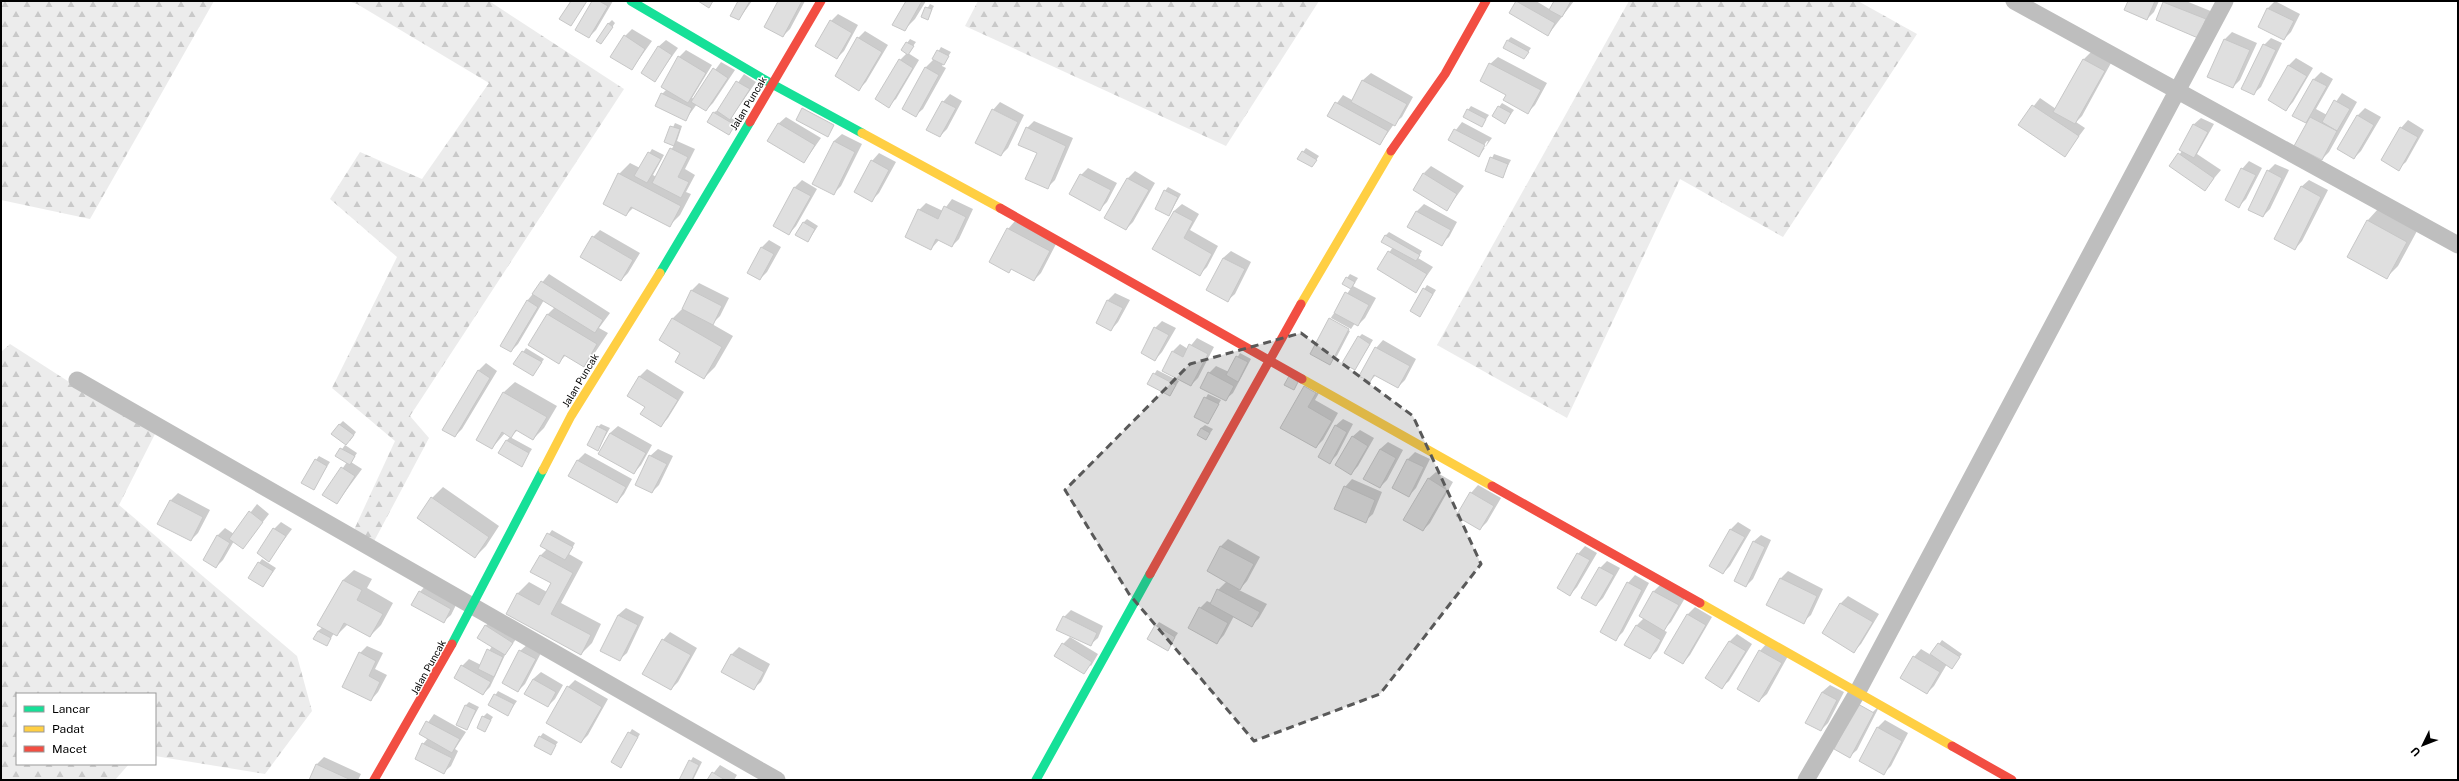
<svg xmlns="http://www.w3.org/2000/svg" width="2459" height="781" font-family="'Public Sans',sans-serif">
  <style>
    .forest { fill: url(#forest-firs) }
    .shadow { fill: #0003; fill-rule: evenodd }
    .building { fill: #dfdfdf; stroke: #c7c7c7 }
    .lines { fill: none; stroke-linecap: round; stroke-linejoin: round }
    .street { stroke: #bebebe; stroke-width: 17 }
    .fast { stroke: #16e098; stroke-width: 9 }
    .slow { stroke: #ffcf43; stroke-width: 9 }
    .jam { stroke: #f24e42; stroke-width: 9 }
    .marked { fill: #595959; fill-opacity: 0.2; stroke: #595959; stroke-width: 3; stroke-dasharray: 8 5; stroke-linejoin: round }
    .labels { text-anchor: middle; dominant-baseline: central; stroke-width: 3; stroke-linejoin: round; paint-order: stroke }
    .street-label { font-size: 10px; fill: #000; stroke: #fff }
  </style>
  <defs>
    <pattern id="forest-firs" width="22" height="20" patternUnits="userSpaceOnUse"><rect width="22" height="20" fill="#ececec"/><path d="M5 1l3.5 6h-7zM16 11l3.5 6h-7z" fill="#c9c9c9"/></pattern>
  </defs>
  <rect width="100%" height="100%" fill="#fff"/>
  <path class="forest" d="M1,1H214L90,219L1,200Z
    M348,1H489L624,89L410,416L429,438L371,547L353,532L395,441L332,388L397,257L330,199L360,152L422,179L489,83L357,4Z
    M978,1H1319L1226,146L965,26Z
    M1629,1H1858L1917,34L1783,237L1680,179L1567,418L1437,345Z
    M10,344L77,387L157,430L119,505L297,656L312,711L265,774L155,756V694H17V764H129L115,780H1V352Z"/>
  <path class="shadow" d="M594,1H613L596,30L589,37Z
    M739,1H752L739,19Z
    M779,1H805L790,29L783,36Z
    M907,1H926L915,19L904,30Z
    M1517,1H1536L1551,10L1555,1H1574L1548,35L1510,13Z
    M2129,1H2159L2154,12L2147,19Z
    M2165,1H2186L2213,12L2198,37L2157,20Z
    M2275,1L2300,14L2291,32L2284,39L2259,26L2268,8Z
    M930,4L934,6L927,19L922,17Z
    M838,14L858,25L844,51L837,58L831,21Z
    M612,20L615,23L601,43L608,24Z
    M632,29L652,41L632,69L625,36Z
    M865,31L888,45L866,82L859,89L858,38Z
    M2232,32L2257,43L2240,80L2233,87L2209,76L2225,39Z
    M1511,37L1531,48L1524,58L1508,40Z
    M2271,38L2282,43L2261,87L2253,94L2264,45Z
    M910,39L916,42L908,53L919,60L896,99L888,106L900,60L907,53L902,50Z
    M666,40L678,48L655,80L658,47Z
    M941,47L951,52L942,66L946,68L923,109L915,116L926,67L934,59Z
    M686,50L712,65L692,98L694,99L721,62L735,70L713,103L706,110L697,104L686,119L662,94L667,89L679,57Z
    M2091,52L2111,63L2082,116L2076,122L2085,128L2065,155L2019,125L2040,98L2056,109L2084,59Z
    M1498,57L1547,83L1535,105L1528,112L1508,94L1490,64Z
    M2296,58L2313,68L2293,102L2286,110L2269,99L2289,65Z
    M2321,72L2333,79L2316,109L2327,115L2342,93L2357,102L2329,152L2322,159L2307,123L2294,115L2314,79Z
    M1371,73L1413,97L1402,117L1394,124L1380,144L1328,115L1343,95L1352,100L1363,80Z
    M744,74L756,82L731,118L737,121L729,133L714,112L719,110Z
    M950,94L962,101L947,129L940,136L943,102Z
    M1000,102L1024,115L1008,148L1001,155L993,110Z
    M1502,103L1514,110L1505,122L1499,107Z
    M1471,106L1489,115L1482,125L1468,110Z
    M2365,108L2381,117L2361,151L2354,158L2338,149L2358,115Z
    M786,117L821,138L804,162L778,124Z
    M2201,118L2214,124L2197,154L2221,170L2205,189L2171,166L2182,151L2193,125Z
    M2408,120L2424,130L2406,162L2398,169L2401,128Z
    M1034,121L1073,138L1055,180L1047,188L1038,153L1027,128Z
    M1462,122L1492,138L1479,156L1449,139ZM1487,141H1488L1485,148H1482Z
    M675,123L682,126L677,141L695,149L685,169L695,175L686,192L691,194L680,215L669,226L634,207L626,215L619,174L630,163L640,168L652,149L664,155L653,175L656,177L674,145L666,142Z
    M842,134L862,144L841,186L834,193V141Z
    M1306,148L1319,156L1312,166L1303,152Z
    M879,153L896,162L879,193L872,200V161Z
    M1494,154L1511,160L1502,177L1486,171Z
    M2249,161L2262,168L2246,199L2239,206L2242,169Z
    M2275,164L2289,170L2270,209L2263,216L2268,171Z
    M1431,166L1464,186L1447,209L1424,173Z
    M1088,168L1117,183L1107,202L1100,209L1081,175Z
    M1135,171L1155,183L1133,222L1126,229L1106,217L1128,178Z
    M802,180L817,189L796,226L789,234L774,225L795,187Z
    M2309,180L2328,190L2302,241L2295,249L2301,187Z
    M1168,187L1181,194L1169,215L1165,191Z
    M952,199L973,209L959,239L952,246L939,240L931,249L919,210L926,203L943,211Z
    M1182,204L1199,214L1190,230L1218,246L1207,267L1200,274L1154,249L1174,211Z
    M1424,204L1457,222L1449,237L1441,244L1409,226L1417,211Z
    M2378,209L2417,231L2398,266L2387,277L2348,256L2368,220Z
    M807,219L818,226L808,241L803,223Z
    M1015,221L1056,244L1041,273L1034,280L1008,229Z
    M600,230L640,253L628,273L621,280L593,237Z
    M1389,232L1422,251L1418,258L1433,267L1416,291L1378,269L1393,247L1385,236Z
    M769,240L781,247L767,272L760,279L748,272L762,247Z
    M1231,251L1251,262L1235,294L1227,301L1223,258Z
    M549,274L610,313L599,328L608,333L594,354L584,365L566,355L558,363L529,345L548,314L555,307L544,300L518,344L511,351L527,301Z
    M1350,274L1358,278L1353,286L1376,298L1365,318L1358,325L1355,323L1351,329L1331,318V320L1350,331L1337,356L1329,363L1330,319L1351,288L1347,278Z
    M699,283L729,298L720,316L712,324L733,336L715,367L704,378L682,352L661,340L673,318L683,308L692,290Z
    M1427,285L1436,290L1420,315L1411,310Z
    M1115,293L1130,300L1118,322L1111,330L1097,322L1108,300Z
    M1162,321L1176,328L1162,352L1155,360V328Z
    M1362,334L1373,340L1355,369L1359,337Z
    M1197,338L1214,347L1198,378L1191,385L1173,351L1180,344L1188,349Z
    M1383,340L1416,359L1405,380L1398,387L1376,375L1370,381L1360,376L1376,348Z
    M526,348L544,359L533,375L515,364Z
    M1240,353L1251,359L1233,393L1225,400L1209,373L1216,366L1229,372Z
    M486,363L497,371L462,429L455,436L478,371Z
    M647,369L684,392L668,418L661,426L646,407L639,377Z
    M1157,370L1179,381L1170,395L1148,384Z
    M515,382L557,406L544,428L533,439L518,430L510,437L532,449L522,465L500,453L507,440L511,436L505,433L492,448L477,440L504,392Z
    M1323,386L1315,400L1338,413L1323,440L1316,447L1282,428Z
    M1208,394L1221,400L1208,423L1195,417Z
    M1343,419L1353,424L1337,455L1330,462L1335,426Z
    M343,421L356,432L350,441L339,425Z
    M601,424L610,428L598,449V427Z
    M1205,425L1213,429L1206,439L1201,428Z
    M618,426L652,445L641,465L634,473L610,433Z
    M1360,430L1374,438L1358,466L1351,474L1352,437Z
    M1388,442L1403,450L1387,480L1380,487V449Z
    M345,445L357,453L351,462L362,469L337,503L324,495L347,462L337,456Z
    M658,449L673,456L659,485L652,492L650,456Z
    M1415,452L1430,459L1416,488L1409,496L1394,488L1408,459Z
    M585,453L632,479L624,494L617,502L570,475L578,460Z
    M319,456L330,462L313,489L316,460Z
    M1436,472L1453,482L1430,523L1423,530L1428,479Z
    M1352,479L1382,492L1373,514L1365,521L1345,487Z
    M1478,485L1501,498L1487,522L1480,529L1458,516L1471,493Z
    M443,487L499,526L486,546L475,557L432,498Z
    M178,493L210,510L198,533L191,540L171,500Z
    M257,504L269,514L243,548L234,541L223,560L216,567L217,536L225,528L234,534Z
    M281,522L292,529L269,560L274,529Z
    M1738,522L1751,530L1730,566L1723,573L1710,565L1731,529Z
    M552,530L575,543L569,554L583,562L561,603L601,624L592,643L581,654L507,614L518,593L529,582L547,592L553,582L532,571L541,555L547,549L541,545Z
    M1761,535L1771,540L1753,579L1746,586L1753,542Z
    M1228,539L1260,557L1247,581L1239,590L1267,604L1259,618L1252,625L1234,616L1224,635L1217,643L1200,608L1207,601L1211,603L1218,590L1227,581L1208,571L1221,546Z
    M1585,546L1597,553L1577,587L1570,595L1578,554Z
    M262,559L276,568L263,586L259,563Z
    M1607,561L1620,568L1603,598L1596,605L1600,568Z
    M354,570L372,579L367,588L393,603L381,625L370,636L348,624L337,635L334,633L327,645L318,631L323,627L343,580Z
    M1788,571L1823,589L1811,615L1803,622L1780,579Z
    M1635,575L1649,583L1623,632L1615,640L1628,583Z
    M427,584L458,601L451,615L443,622L420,592Z
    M1661,584L1685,598L1671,622L1663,630L1667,632L1657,651L1649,658L1636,626L1644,618L1640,616L1654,591Z
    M1848,596L1879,614L1861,644L1854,651L1823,633L1841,603Z
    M1695,607L1712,617L1690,655L1683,663L1665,652L1688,614Z
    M626,608L644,617L627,653L619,660L618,615Z
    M1071,610L1103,626L1098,638L1090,645L1064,617Z
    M493,619L519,635L506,653L490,687L483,694L462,666L469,659L481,665L492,646L485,626Z
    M1159,622L1178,633L1167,649L1156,626Z
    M670,632L697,648L678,682L671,689L663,640Z
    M1737,634L1752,644L1729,681L1721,688L1706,678L1730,641Z
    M1070,637L1098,654L1091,666L1063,644Z
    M1942,640L1962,654L1952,667L1947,664L1934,686L1927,693L1902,677L1914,657L1921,649L1931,655Z
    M1767,643L1788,656L1767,694L1759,701L1760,651Z
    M528,644L542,651L525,684L518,691L520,651Z
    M367,646L383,653L375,669L387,675L378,692L371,700L360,653Z
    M739,647L770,664L761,682L753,689L722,671L732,654Z
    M541,672L563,685L555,699L548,706L533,679Z
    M575,680L608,699L588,735L581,742L568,687Z
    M1830,685L1844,692L1828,723L1821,730L1822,692Z
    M498,691L517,701L508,714L489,705Z
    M469,702L479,707L467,729L466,705Z
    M1880,705L1857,750L1849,757L1835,749Z
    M487,713L493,717L484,731L483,717Z
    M434,714L466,732L455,749L458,751L451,766L443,773L423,744L428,738L420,734Z
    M1885,720L1908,733L1891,766L1884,773L1878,727Z
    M632,729L640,734L621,766L612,762Z
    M543,733L558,742L550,753L540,737Z
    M324,757L361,774L358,780H310L317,764Z
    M693,757L702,762L693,780H680Z
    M720,765L737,775L734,780H708Z"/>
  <path class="building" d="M571,1H587L571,26L559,19Z
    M592,1H599L608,6L589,38L575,30Z
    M698,1H713L709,8Z
    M738,1H750L739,20L730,16Z
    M778,1H802L783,37L764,27Z
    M906,1H922L905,31L892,25Z
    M1516,1L1555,23L1548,36L1509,13Z
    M1554,1H1571L1562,17L1549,10Z
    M2128,1H2155L2147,20L2124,10Z
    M2163,2L2206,19L2198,38L2156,20Z
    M925,7L932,9L928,20L921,17Z
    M2267,8L2294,21L2284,40L2258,27Z
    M830,20L852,33L837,59L815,46Z
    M608,23L613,27L601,44L596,41Z
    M624,35L645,49L632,70L610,57Z
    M857,37L882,52L859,91L835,76Z
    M2224,39L2250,50L2233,88L2207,77Z
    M1507,40L1529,52L1524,59L1503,48Z
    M906,42L914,46L908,55L901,50Z
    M2263,44L2276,50L2254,95L2241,89Z
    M658,46L672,55L655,82L641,73Z
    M937,50L949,56L944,65L932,59Z
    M678,56L706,73L688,103L661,87Z
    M899,59L913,68L889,108L875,99Z
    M2083,59L2105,71L2075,124L2053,112Z
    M1489,63L1541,90L1528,114L1503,100L1506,95L1480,81Z
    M2288,65L2307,76L2286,111L2268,100Z
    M925,67L939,75L916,117L902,109Z
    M713,68L728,78L706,111L691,102Z
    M2313,79L2327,86L2306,123L2292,116Z
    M1362,80L1407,104L1395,126L1351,102Z
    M736,81L750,89L730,120L717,111Z
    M661,93L692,108L686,121L655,106Z
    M2334,100L2350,109L2337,131L2322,122Z
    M942,101L956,108L940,137L926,130Z
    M1335,102L1388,131L1380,145L1327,116Z
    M2032,105L2079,136L2065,157L2018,125Z
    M1498,106L1511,113L1505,124L1492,116Z
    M802,108L834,125L828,137L796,120Z
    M992,109L1018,122L1001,156L975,143Z
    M1467,109L1486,119L1482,127L1463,117Z
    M713,112L735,125L729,135L707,122Z
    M2357,115L2374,125L2354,159L2337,149Z
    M2310,117L2337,131L2322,160L2294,146Z
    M778,123L815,145L804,163L767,141Z
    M2193,124L2208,132L2194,158L2179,150Z
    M670,126L680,129L674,146L664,142Z
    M1026,127L1066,146L1048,189L1025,179L1037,153L1018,145Z
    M2400,127L2418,137L2399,171L2381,160Z
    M1454,129L1485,145L1479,157L1448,140Z
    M834,141L855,152L834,195L812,184Z
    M670,148L688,157L678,177L689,182L681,198L652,183Z
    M1302,151L1317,160L1312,167L1297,159Z
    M648,152L661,159L647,183L634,176Z
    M2178,153L2214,178L2205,191L2169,166Z
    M1490,157L1508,164L1503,178L1485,171Z
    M871,160L889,170L872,202L854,192Z
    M2241,168L2256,175L2239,208L2225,200Z
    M2267,170L2282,178L2263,217L2248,210Z
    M618,173L681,206L670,227L631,207L626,216L603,204Z
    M1423,173L1457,194L1447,211L1413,190Z
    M1080,174L1111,190L1100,211L1069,194Z
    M1127,178L1149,190L1126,230L1104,218Z
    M2301,186L2321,197L2295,250L2274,239Z
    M794,187L811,196L789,235L773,226Z
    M1164,190L1178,197L1169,216L1155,209Z
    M944,206L966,217L952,247L936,239L931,250L905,237L918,209L938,219Z
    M1174,211L1193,221L1184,238L1212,254L1200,276L1152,249Z
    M1416,211L1451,230L1442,246L1407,227Z
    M2367,220L2407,242L2387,279L2347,257Z
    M803,222L815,229L808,242L795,235Z
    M1007,228L1050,251L1034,281L1011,269L1009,273L989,262Z
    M1385,235L1420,255L1416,261L1381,242Z
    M592,236L633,260L621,281L580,257Z
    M761,247L774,254L760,280L747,273Z
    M1388,251L1427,274L1416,293L1377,269Z
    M1223,258L1245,269L1228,302L1206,290Z
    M1346,277L1355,282L1351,289L1342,284Z
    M541,281L603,320L595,333L532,294Z
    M1423,288L1433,294L1420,317L1410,311Z
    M691,290L722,306L713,325L682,309Z
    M1345,292L1369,305L1358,326L1334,313Z
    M527,300L538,307L511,352L500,346Z
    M1107,300L1123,308L1111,331L1096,323Z
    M547,314L597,344L584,367L564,355L559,364L528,345Z
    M672,318L722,347L704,379L675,362L680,353L659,340Z
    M1329,318L1349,329L1330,365L1310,354Z
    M1154,327L1169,335L1155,361L1141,353Z
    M1358,336L1370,344L1355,370L1342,363Z
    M1189,344L1208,354L1191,386L1162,371L1172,351L1183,357Z
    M1375,347L1410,366L1398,388L1374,375L1370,382L1359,376Z
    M522,351L542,362L533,376L513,364Z
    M1236,356L1248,362L1238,382L1226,375Z
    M478,370L490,378L455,437L442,430Z
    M1208,372L1234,386L1226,401L1200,388Z
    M1153,373L1176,385L1170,396L1147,384Z
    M639,376L678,400L661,427L640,414L645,407L627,396Z
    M1289,376L1298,382L1294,390L1284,385Z
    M1304,386L1316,393L1308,407L1332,421L1316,448L1280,428Z
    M503,392L547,417L533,440L516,430L511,438L502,432L492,449L476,440Z
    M1204,397L1219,404L1208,424L1194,417Z
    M339,424L354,435L346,445L331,434Z
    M1335,425L1347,432L1330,464L1318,457Z
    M597,426L607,431L598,451L587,445Z
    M1201,428L1210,433L1206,440L1197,435Z
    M610,433L646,453L634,474L598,454Z
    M1352,436L1368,446L1351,475L1335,465Z
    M506,440L529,453L522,467L498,453Z
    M340,448L355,456L350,465L335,456Z
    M1380,449L1396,458L1380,488L1363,479Z
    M649,455L667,464L652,493L635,485Z
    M315,459L327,466L314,490L301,483Z
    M1407,459L1424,467L1409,497L1392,488Z
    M577,460L626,487L617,503L568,476Z
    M341,467L355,476L337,504L322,495Z
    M1428,478L1447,490L1423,531L1403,520Z
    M1344,486L1375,500L1366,523L1334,509Z
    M1470,492L1494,506L1480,530L1456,516Z
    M431,497L489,537L475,558L417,518Z
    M170,500L203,517L191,541L157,524Z
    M249,511L263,522L243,549L229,539Z
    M273,528L286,536L269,562L257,553Z
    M1730,529L1745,537L1723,574L1709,566Z
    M547,533L573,547L565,560L540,546Z
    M217,535L230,543L216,568L203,560Z
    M1753,541L1765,547L1746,587L1734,581Z
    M1220,546L1254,564L1240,590L1207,571Z
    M1577,553L1590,560L1570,596L1557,588Z
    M540,555L573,573L551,614L591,635L581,655L506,614L517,593L539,605L551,583L530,572Z
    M258,562L273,571L263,587L248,578Z
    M1599,567L1614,575L1596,606L1581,598Z
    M1780,578L1817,596L1804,624L1766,605Z
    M343,580L362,590L357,600L383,614L370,637L344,623L337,636L317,625Z
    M1627,582L1642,590L1616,641L1600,632Z
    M1217,589L1260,612L1252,627L1210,604Z
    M419,591L451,609L444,623L411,605Z
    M1653,591L1679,605L1664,631L1639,616Z
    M1840,603L1873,622L1854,653L1822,633Z
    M1199,607L1228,623L1217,644L1188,628Z
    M1687,614L1706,625L1683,664L1664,653Z
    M618,615L638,625L620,661L600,651Z
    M1063,616L1097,633L1091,646L1056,630Z
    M485,625L513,643L505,655L477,638Z
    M1155,625L1175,637L1168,651L1147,639Z
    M1636,625L1661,640L1650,659L1624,645Z
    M318,631L331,638L327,646L313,639Z
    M662,639L691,655L671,690L642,674Z
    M1729,641L1746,651L1722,689L1705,678Z
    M1062,643L1092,662L1084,674L1054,656Z
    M1938,643L1960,657L1952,669L1930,654Z
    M487,649L503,657L494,677L478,669Z
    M519,650L536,659L518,692L502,683Z
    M1759,650L1782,663L1759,702L1737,689Z
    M359,652L376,661L369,676L380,682L371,701L342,687Z
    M731,654L764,672L754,690L721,672Z
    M1913,656L1940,672L1927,694L1900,678Z
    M461,665L491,682L483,695L454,678Z
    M533,679L556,692L548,707L524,694Z
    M567,686L602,707L581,743L546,723Z
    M1822,692L1837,700L1821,731L1805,723Z
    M494,694L514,704L508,716L488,705Z
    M1858,704L1874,713L1850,758L1834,749Z
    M465,705L476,710L467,730L456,725Z
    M482,716L491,720L485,732L477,728Z
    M426,721L460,739L452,753L419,734Z
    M1877,727L1902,741L1884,775L1859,761Z
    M628,732L638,737L621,768L611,762Z
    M539,736L556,745L551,755L534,746Z
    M422,743L452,758L444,774L415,759Z
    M689,760L699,765L692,780H679Z
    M316,764L351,780H309Z
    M712,772L725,780H707Z"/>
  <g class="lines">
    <path class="street" d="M2014,1L2458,245
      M77,380L777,780
      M1806,780L1857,693L2225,1"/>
    <path class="fast" d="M631,1L772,84L862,133
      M660,273L750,122
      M452,644L543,470
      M1036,780L1150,574"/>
    <path class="slow" d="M862,133L1000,208
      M1301,304L1391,151
      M1302,379L1492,486
      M543,470L571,416L660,273
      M1700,603L1952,746"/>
    <path class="jam" d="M750,122L821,1
      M1391,151L1445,74L1486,1
      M1000,208L1302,379
      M1492,486L1700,603
      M1150,574L1301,304
      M1952,746L2012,780
      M374,780L452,644"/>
  </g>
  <path class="marked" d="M1301,333L1413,416L1481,564L1380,694L1254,741L1129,594L1065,490L1190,364Z"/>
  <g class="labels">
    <g class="street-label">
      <text transform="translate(748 103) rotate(-59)">Jalan Puncak</text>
      <text transform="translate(580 380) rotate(-59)">Jalan Puncak</text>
      <text transform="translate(428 667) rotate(-61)">Jalan Puncak</text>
    </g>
  </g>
  <rect width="2459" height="781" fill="none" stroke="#000000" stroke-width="4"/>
  <rect x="16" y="693" width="140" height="72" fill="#ffffff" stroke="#999999"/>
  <rect x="24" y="706" width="20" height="6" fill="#16e098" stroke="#999999"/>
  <text x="52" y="713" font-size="12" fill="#000000">Lancar</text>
  <rect x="24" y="726" width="20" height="6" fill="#ffcf43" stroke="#999999"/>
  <text x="52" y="733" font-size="12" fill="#000000">Padat</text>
  <rect x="24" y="746" width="20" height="6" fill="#f24e42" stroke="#999999"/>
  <text x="52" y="753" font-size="12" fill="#000000">Macet</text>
  <g transform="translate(2423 745) rotate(227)" stroke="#ffffff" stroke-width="3" paint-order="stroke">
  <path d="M0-3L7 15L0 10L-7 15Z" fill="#000000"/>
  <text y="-6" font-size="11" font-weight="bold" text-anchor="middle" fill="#000000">U</text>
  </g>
</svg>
